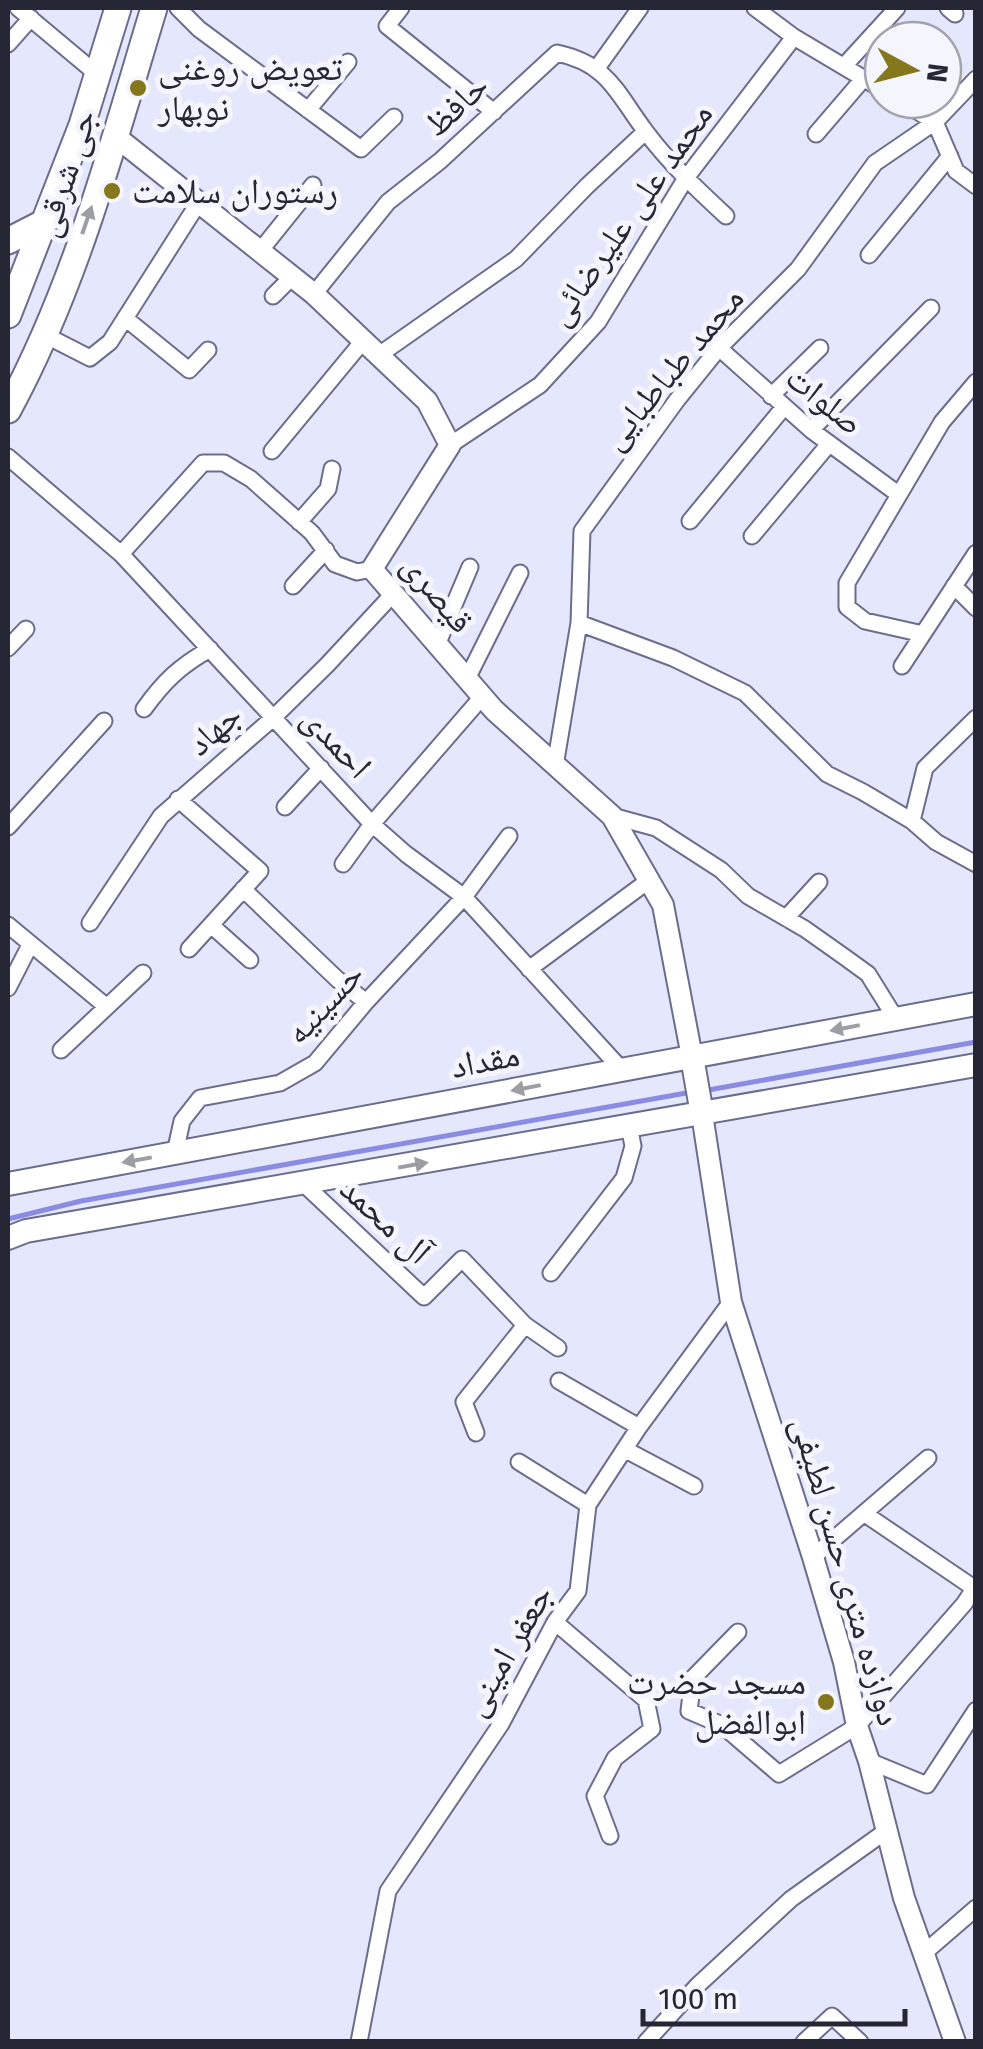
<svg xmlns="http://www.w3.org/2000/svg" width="983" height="2049" font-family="'Fira Sans','Noto Naskh Arabic',sans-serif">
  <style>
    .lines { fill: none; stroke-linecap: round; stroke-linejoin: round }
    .stream { stroke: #8a8ce4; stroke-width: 5 }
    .minor-casing { stroke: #6b6d8d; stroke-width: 19 }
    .tertiary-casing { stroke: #6b6d8d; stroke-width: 24 }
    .secondary-casing { stroke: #6b6d8d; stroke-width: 26 }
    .primary-casing { stroke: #6b6d8d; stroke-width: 29 }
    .minor { stroke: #fff; stroke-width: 15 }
    .tertiary { stroke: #fff; stroke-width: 20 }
    .secondary { stroke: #fff; stroke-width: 22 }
    .primary { stroke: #fff; stroke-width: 25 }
    .oneway { fill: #9d9ea4 }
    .poi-dot { fill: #84771c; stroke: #f4f5fd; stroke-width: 4 }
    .labels { text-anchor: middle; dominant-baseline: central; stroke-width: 10; stroke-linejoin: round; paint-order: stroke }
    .poi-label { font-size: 35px; fill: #262734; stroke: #f4f5fd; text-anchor: start }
    .street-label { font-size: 35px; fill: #262734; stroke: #f4f5fd }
  </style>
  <rect width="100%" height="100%" fill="#e5e7fd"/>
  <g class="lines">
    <path class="stream" d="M703,1091L976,1042
      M8,1219L81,1201L692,1092"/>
    <g class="minor-casing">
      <path id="minor" d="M18,8L98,75
        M178,8L199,29L361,149L394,117
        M401,8L387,26L494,112
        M755,8L794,37L883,90
        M948,8L955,14
        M8,44L31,18
        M844,66L897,8
        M597,68L640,8
        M899,100L935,122L956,171L976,186
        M308,110L348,62
        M816,134L864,78
        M260,251L313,185
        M869,255L950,156
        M314,294L388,202L440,161L557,53C609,64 617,94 646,132C669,163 698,190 726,216
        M273,296L292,277
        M125,318L189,370L208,350
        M43,334L90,358L110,342L199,202
        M719,348L811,430L898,494
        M379,355L516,259L587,186L645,132
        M771,396L820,348
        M811,430L931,308
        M450,445L540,385L598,322L686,178L794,37
        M272,451L363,341
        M8,457L121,554L372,824L406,854L464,897L622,1070
        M690,521L784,407
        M299,522L328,489L332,469
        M752,536L829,444
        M121,554L203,463H224L251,479L312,533L335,564L357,572L372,569
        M293,586L326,550
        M954,586L976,608
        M579,623L673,658L745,693L827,774L863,792L912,821L936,842L976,864
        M923,634L865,621L847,607V583L942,422L976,382
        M437,645L470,567
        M8,648L26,629
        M902,666L976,553
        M467,679L520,573
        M144,709C164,681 180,666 210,649
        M555,766L579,623L582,531L677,400L719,348L798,269L875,163L935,122L976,79
        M178,799L260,871L189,949
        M285,807L321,768
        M612,816L656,828L721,870L748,896L805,929L846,958L868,974L896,1019
        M912,821L925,768L976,718
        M8,827L104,721
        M343,864L372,824L482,697
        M243,889L337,979L366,1002
        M786,918L819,882
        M90,923L161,816L273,718L327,665L393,594
        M8,925L107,1007
        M211,925L250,960
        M529,969L648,881
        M8,988L30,945
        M61,1050L143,973
        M175,1153L182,1121L200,1098L280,1083L315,1063L366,1002L464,897L509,836
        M304,1184L424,1297L462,1259L525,1325L464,1402L476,1433
        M551,1273L624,1178L633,1146L629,1126
        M525,1325L558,1348
        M559,1381L639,1427
        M626,1450L694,1486
        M519,1462L588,1505
        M865,1514L974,1588
        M813,1557L928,1458
        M555,1622L646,1700L652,1729L615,1758L595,1796L610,1836
        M738,1632L693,1678L689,1711L722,1725L779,1774L857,1726L964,1604L976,1586
        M869,1761L927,1785L976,1710
        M924,1953L976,1908
        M359,2042L388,1891L501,1724L555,1622L578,1591L588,1505L639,1427L731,1302
        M646,2042L698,1985L791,1899L886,1831
        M804,2042L832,2016L860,2042"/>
    </g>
    <g class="tertiary-casing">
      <path id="tertiary" d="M115,136L314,294L427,401L450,445L372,569L494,710L612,816L663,905L692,1057
        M702,1114L731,1302L813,1557L844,1662L857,1726L869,1761L904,1898L955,2042"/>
    </g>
    <g class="secondary-casing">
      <path id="secondary" d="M692,1057L702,1114
        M8,1184L976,1004
        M8,1238L26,1231L976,1065"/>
    </g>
    <g class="primary-casing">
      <path id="primary" d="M8,241L45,222
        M8,315L82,125L118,8
        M8,410C76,285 113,143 154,8"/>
    </g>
    <use href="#minor" class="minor"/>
    <use href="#tertiary" class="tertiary"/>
    <use href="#secondary" class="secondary"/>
    <use href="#primary" class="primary"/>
  </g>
  <defs><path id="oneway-solid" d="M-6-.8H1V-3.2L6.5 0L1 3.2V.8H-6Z" transform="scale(2.5)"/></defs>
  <g class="oneway">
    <use href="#oneway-solid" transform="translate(87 220) rotate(-71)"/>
    <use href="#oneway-solid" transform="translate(845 1028) rotate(169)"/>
    <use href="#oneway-solid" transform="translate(526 1088) rotate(169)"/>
    <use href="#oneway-solid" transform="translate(137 1160) rotate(170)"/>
    <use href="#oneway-solid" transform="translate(413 1165) rotate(-10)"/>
  </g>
  <g class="poi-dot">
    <circle cx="138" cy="88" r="10"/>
    <circle cx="112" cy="191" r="10"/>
    <circle cx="826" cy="1702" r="10"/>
  </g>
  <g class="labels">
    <g class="poi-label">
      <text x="158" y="68">تعویض روغنی<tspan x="158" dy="40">نوبهار</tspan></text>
      <text x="132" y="191">رستوران سلامت</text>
      <text x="806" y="1682" text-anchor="end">مسجد حضرت<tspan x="806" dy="40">ابوالفضل</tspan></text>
    </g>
    <g class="street-label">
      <text transform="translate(456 105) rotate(-43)">حافظ</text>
      <text transform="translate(65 173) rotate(-72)">جی شرقی</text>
      <text transform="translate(629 214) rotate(-55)">محمد علی علیرضائی</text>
      <text transform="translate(672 368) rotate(-50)">محمد طباطبایی</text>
      <text transform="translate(825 400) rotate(39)">صلوات</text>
      <text transform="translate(438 593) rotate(51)">قیصری</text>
      <text transform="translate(214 729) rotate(-41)">جهاد</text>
      <text transform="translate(337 742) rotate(47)">احمدی</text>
      <text transform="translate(324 1003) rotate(-47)">حسینیه</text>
      <text transform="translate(485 1060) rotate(-11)">مقداد</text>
      <text transform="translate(386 1220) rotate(43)">آل محمد</text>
      <text transform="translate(847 1571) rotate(74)">دوازده متری حسن لطیفی</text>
      <text transform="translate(507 1650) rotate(-60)">جعفر امینی</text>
    </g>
  </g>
  <rect width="983" height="2049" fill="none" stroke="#262734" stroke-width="20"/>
  <g transform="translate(913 70) rotate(97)"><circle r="48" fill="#f4f5fd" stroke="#a2a3ad" stroke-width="2.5"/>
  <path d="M0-8L18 38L0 25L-18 38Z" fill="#84771c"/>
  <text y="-15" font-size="28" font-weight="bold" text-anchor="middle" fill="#262734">N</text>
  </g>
  <path d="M643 2009v15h262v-15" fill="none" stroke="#262734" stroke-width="5"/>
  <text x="658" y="2009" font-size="30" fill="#262734" stroke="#f4f5fd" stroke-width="8" paint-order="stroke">100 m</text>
</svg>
